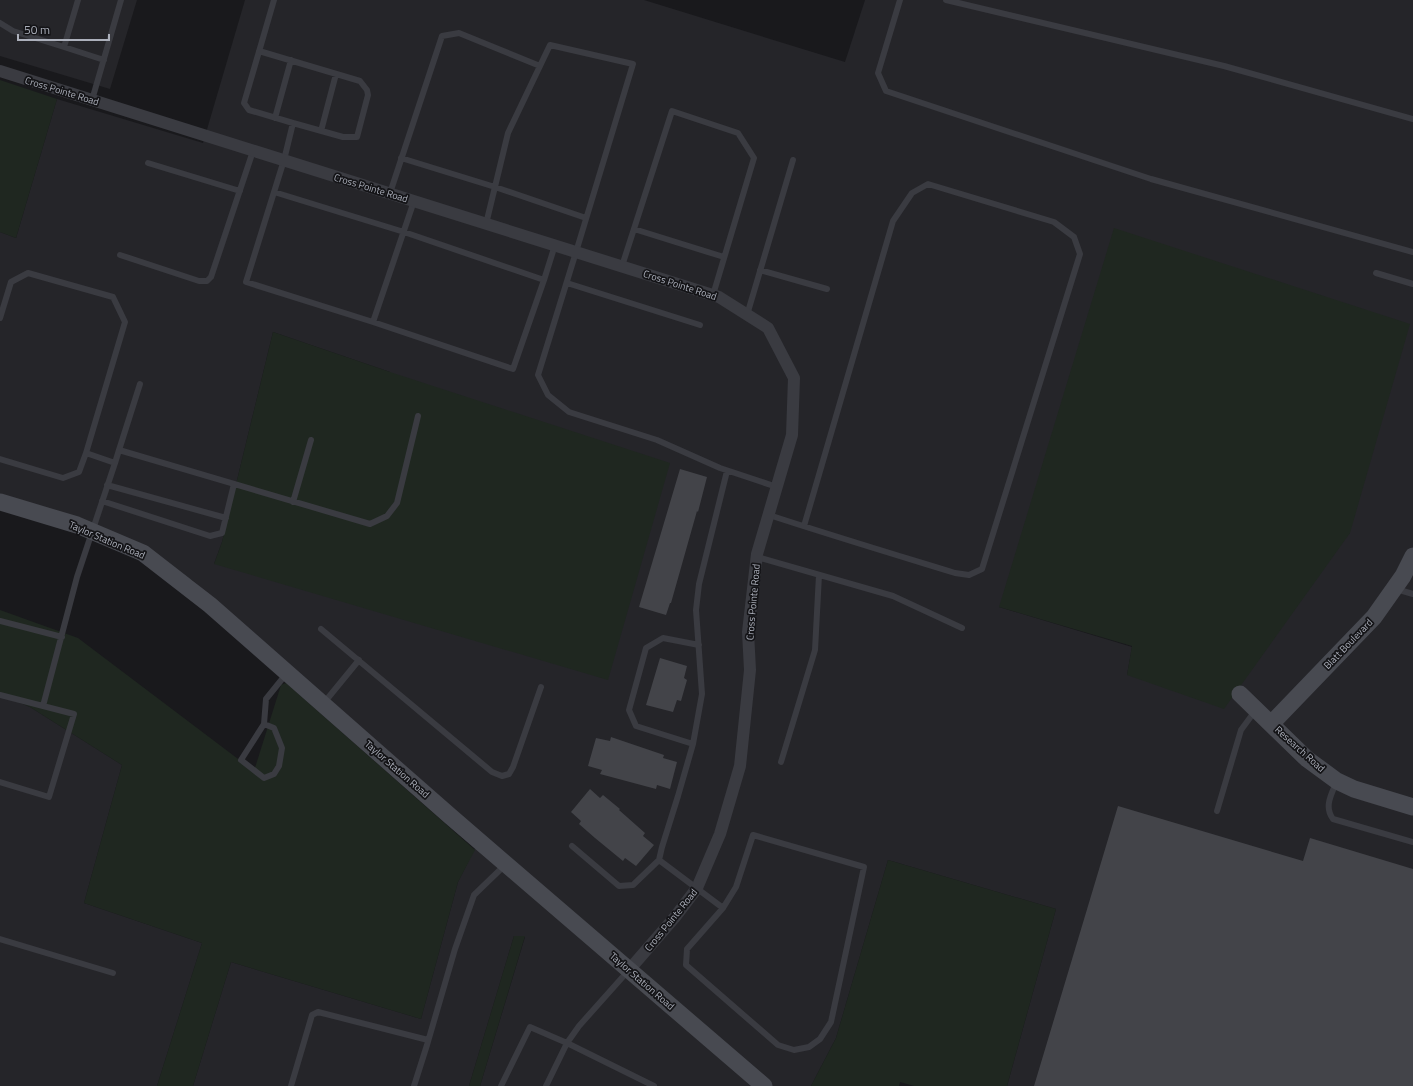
<svg xmlns="http://www.w3.org/2000/svg" width="1413" height="1086" font-family="'Titillium Web',sans-serif">
  <style>
    .built { fill: #252529; fill-rule: evenodd }
    .green { fill: #1f2720 }
    .building { fill: #434449 }
    .lines { fill: none; stroke-linecap: round; stroke-linejoin: round }
    .lane { stroke: #3a3b41; stroke-width: 6 }
    .street { stroke: #3a3b41; stroke-width: 12 }
    .secondary { stroke: #484a51; stroke-width: 17 }
    .labels { text-anchor: middle; dominant-baseline: central; stroke-width: 3.5; stroke-linejoin: round; paint-order: stroke }
    .street-label { font-size: 10px; fill: #acb0bb; stroke: #141417 }
  </style>
  <rect width="100%" height="100%" fill="#19191c"/>
  <path class="built" d="M0,0H137L110,89L0,56Z
    M245,0H644L845,62L865,0H1413V1086H1007L1056,909L888,860L836,1038L811,1086H480L525,937L514,936L469,1086H193L231,962L421,1019L458,882L482,834L192,580L0,497V232L16,238L57,99L203,143ZM273,332L390,372L214,564L222,542ZM1350,533L1127,675L1132,647L999,607Z
    M0,694L30,707L122,765L84,903L202,943L157,1086H0Z"/>
  <path class="green" d="M0,80L57,99L16,238L0,232Z
    M1114,228L1410,324L1350,533L1224,709L1127,675L1132,646L999,607Z
    M273,332L390,372L670,463L608,680L214,564L222,542Z
    M0,610L78,638L254,771L281,685L286,683L475,850L458,882L421,1019L231,962L193,1086H157L202,943L84,903L122,765L30,707L0,694Z
    M888,860L1056,909L1007,1086H914L900,1082L899,1086H811L836,1038Z
    M514,936H525L480,1086H469Z"/>
  <path class="building" d="M680,469L707,477L698,512L697,511L671,603H670L666,615L639,607Z
    M660,658L687,666L684,678L687,680L681,701L677,700L673,712L646,705Z
    M611,737L664,755L663,758L677,762L670,789L657,785L656,789L600,774L602,770L588,766L596,738L610,741Z
    M590,789L600,798L603,795L620,809L619,810L645,833L643,836L654,845L636,866L625,858L623,861L595,838L579,824L581,821L571,812Z
    M1118,806L1303,861L1310,838L1413,869V1086H1034Z"/>
  <g class="lines">
    <path class="lane" d="M274,0L244,103L249,110L293,123L284,160L246,282L373,322L414,201
      M900,0L878,73L886,91L1151,179L1413,252
      M946,0L1224,66L1413,119
      M0,23L13,31L64,47L78,0
      M64,47L104,60
      M259,51L360,81L367,90L368,95L357,137H343L293,123
      M92,100L121,0
      M275,118L291,60
      M321,131L336,74
      M401,158L495,187L586,218
      M148,163L240,191
      M274,192L404,232L544,280L555,245
      M390,193L442,36L459,33L540,66
      M486,224L508,133L550,45L633,64L576,252L538,375L548,395L569,412L657,440L720,468L777,487
      M634,229L724,257
      M120,255L199,281H207L211,277L253,151
      M622,266L672,111L738,133L754,158L713,295
      M760,270L827,289
      M1376,273L1413,284
      M567,283L700,325
      M747,315L793,160
      M0,318L11,282L28,273L113,297L125,322L86,453L79,472L63,478L0,459
      M373,322L513,369L544,280
      M119,450L140,384
      M115,463L119,450L370,524L387,516L397,503L418,416
      M107,485L226,518
      M102,501L210,536L222,533L234,484
      M293,502L311,440
      M769,515C830,535 893,554 955,573L969,575L982,569L1080,254L1074,237L1054,222L928,184L912,193L893,221L804,526
      M757,557L893,596L962,628
      M1396,589L1413,594
      M0,621L62,637
      M321,629L492,772L502,776L509,774L513,767L541,687
      M0,695L74,714L49,797L0,782
      M323,704L359,660
      M43,706L77,577L115,463L86,453
      M264,724L274,728L282,748L279,766L274,774L264,778L241,760L264,724L266,699L287,673
      M693,744L636,726L629,710L646,648L663,638L699,645
      M781,762L815,650L819,575
      M1336,783C1331,795 1324,807 1333,819L1413,842
      M1217,811L1241,730L1255,711
      M572,846L619,886L633,885L659,860
      M723,908L736,887L753,835L864,867L831,1022L820,1039L809,1047L794,1050L778,1045L686,965L687,949L723,908L659,860L662,847L678,796L693,744L702,694L696,610L699,584L727,471
      M0,939L113,973
      M291,1086L312,1015L318,1012L428,1040
      M414,1086L427,1045L455,949L474,895L505,865
      M501,1086L530,1027L567,1043L654,1086
      M546,1086L567,1043L579,1026L628,971"/>
    <path class="street" d="M0,71L719,297L768,328L794,378L792,435L757,554L748,632L750,670L740,766L720,834L697,888L675,917L629,970"/>
    <path class="secondary" d="M0,502L77,525L143,553L210,605L450,816L764,1086
      M1240,694L1307,759L1337,781L1354,789L1413,807
      M1271,724L1374,617L1403,576L1413,556"/>
  </g>
  <g class="labels">
    <g class="street-label">
      <text transform="translate(62 91) rotate(17)">Cross Pointe Road</text>
      <text transform="translate(371 188) rotate(17)">Cross Pointe Road</text>
      <text transform="translate(680 285) rotate(18)">Cross Pointe Road</text>
      <text transform="translate(107 540) rotate(23)">Taylor Station Road</text>
      <text transform="translate(753 602) rotate(-85)">Cross Pointe Road</text>
      <text transform="translate(1348 644) rotate(-46)">Blatt Boulevard</text>
      <text transform="translate(1300 749) rotate(42)">Research Road</text>
      <text transform="translate(397 769) rotate(41)">Taylor Station Road</text>
      <text transform="translate(671 920) rotate(-51)">Cross Pointe Road</text>
      <text transform="translate(642 981) rotate(41)">Taylor Station Road</text>
    </g>
  </g>
  <path d="M18 34v6h91v-6" fill="none" stroke="#acb0bb" stroke-width="2"/>
  <text x="24" y="34" font-size="12" fill="#acb0bb" stroke="#141417" stroke-width="3" paint-order="stroke">50 m</text>
</svg>
